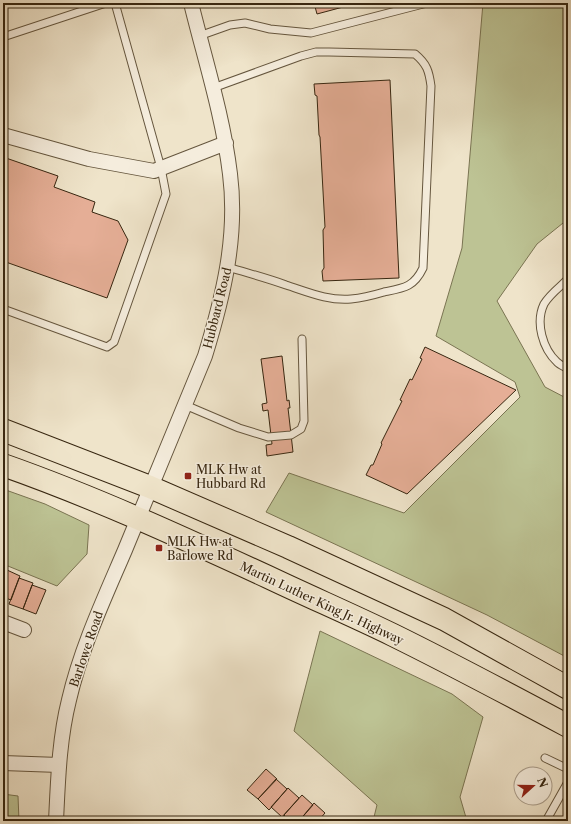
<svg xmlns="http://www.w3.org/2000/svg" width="571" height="824" font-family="'Libre Caslon Text',serif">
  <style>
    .green { fill: #bdc394; stroke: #7a7452 }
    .building { fill: #e5ae96; stroke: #372610 }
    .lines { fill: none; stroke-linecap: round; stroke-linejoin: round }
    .lane-casing { stroke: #65563e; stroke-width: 9 }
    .street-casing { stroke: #65563e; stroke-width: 16 }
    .primary-casing { stroke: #372610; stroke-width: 24 }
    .lane { stroke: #f5eddd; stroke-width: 7 }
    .street { stroke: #f5eddd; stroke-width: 14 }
    .primary { stroke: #efe4ca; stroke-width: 22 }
    .poi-dot { fill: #8f2418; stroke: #f5eddd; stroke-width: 1.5 }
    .labels { text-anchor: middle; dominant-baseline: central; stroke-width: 3; stroke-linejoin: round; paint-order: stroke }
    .street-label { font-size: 12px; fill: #372610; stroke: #f5eddd }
    .poi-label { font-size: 12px; fill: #372610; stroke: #f5eddd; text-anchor: start }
  </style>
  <rect width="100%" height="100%" fill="#efe4ca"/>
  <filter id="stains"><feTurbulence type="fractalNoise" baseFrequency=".005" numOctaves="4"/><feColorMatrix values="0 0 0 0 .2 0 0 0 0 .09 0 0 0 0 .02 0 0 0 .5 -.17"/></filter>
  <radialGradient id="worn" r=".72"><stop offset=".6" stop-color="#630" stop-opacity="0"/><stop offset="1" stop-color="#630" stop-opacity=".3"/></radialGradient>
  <path class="green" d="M483,3H567L568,6V219L537,244L497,301L545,387L568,399V658L487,615L266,512L289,473L404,513L520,397L515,382L436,336L462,248Z
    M3,489L45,504L89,525L87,554L57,586L3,564Z
    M320,631L452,694L483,717L460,797L467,821H373L377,805L294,731Z
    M3,794L18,796L19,821H3Z"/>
  <path class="building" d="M314,3H358L317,14Z
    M390,80L399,278L323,281L322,271L324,268L323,230L325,227L320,137L319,135L317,96L315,95L314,84Z
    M3,157L58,176L54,187L95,202L92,212L118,221L128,240L107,298L3,261Z
    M425,347L516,390L407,494L366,475L371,465H373L382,444L381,443L402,401L400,400L410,379L412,380L422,359L420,358Z
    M282,356L287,401L289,400L290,408H288L293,452L267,456L266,445L272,444L268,410L263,411L262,404L267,403L261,359Z
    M7,570L20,576L11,600L3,597V582Z
    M19,578L33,583L23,609L9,604Z
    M32,585L46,590L36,614L23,609Z
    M266,769L277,779L258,799L247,790Z
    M276,779L287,789L269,810L258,799Z
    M288,788L299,798L282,817L271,807Z
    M302,795L313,805L299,821H290L284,815Z
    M314,803L325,813L318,821H299Z"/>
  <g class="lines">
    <g class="lane-casing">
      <path id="lane" d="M199,36L230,25L245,23L270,29L311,33L427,3
        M3,37L106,3
        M213,88L301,56L316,52H329L415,54C427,64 429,71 431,86L423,268C414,287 404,288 384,292C374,295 362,298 351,299C328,301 308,292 286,285C267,278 247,273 228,267
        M568,279C560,287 550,294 544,304C535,323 543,349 557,362C560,365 565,367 568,369
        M3,309L107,347L114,342L166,194L161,168L115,3
        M185,405L239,428L268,437L291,435L301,429L304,421L302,339
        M545,758L568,769
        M546,821L568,782"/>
    </g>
    <g class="street-casing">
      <path id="street" d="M3,135L89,159L154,171L226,143
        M3,622L24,630
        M3,763L59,765
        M56,821C58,781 59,740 69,700C81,648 104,599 125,550C152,485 178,421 205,356C223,297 238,237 230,174C223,116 205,60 191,3"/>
    </g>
    <g class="primary-casing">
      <path id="primary" d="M3,430L150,487L288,547L444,619L568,688
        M3,465C94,497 181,537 268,577C310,597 352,615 393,635C452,664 510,695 568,726"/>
    </g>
    <use href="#lane" class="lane"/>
    <use href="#street" class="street"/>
    <use href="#primary" class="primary"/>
  </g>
  <g class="poi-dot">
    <rect x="184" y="472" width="8" height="8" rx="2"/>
    <rect x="155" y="544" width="8" height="8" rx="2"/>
  </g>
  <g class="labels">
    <g class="street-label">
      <text transform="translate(217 308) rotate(-76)">Hubbard Road</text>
      <text transform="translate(322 603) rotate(25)">Martin Luther King Jr. Highway</text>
      <text transform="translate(86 649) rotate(-71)">Barlowe Road</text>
    </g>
    <g class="poi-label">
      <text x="196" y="469">MLK Hw at<tspan x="196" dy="14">Hubbard Rd</tspan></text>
      <text x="167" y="541">MLK Hw at<tspan x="167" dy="14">Barlowe Rd</tspan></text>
    </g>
  </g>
  <rect width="571" height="824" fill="none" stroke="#efe4ca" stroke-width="16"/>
  <rect x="4" y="4" width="563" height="816" fill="none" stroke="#372610" stroke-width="2"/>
  <rect x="8" y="8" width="555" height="808" fill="none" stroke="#372610"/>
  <g transform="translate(533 786) rotate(69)"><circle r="19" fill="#f5eddd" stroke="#a99d8b"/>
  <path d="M0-3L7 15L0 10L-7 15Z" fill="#8f2418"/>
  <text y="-6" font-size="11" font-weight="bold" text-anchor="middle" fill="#372610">N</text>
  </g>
  <rect width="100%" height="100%" filter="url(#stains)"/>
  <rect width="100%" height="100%" fill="url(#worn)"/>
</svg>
